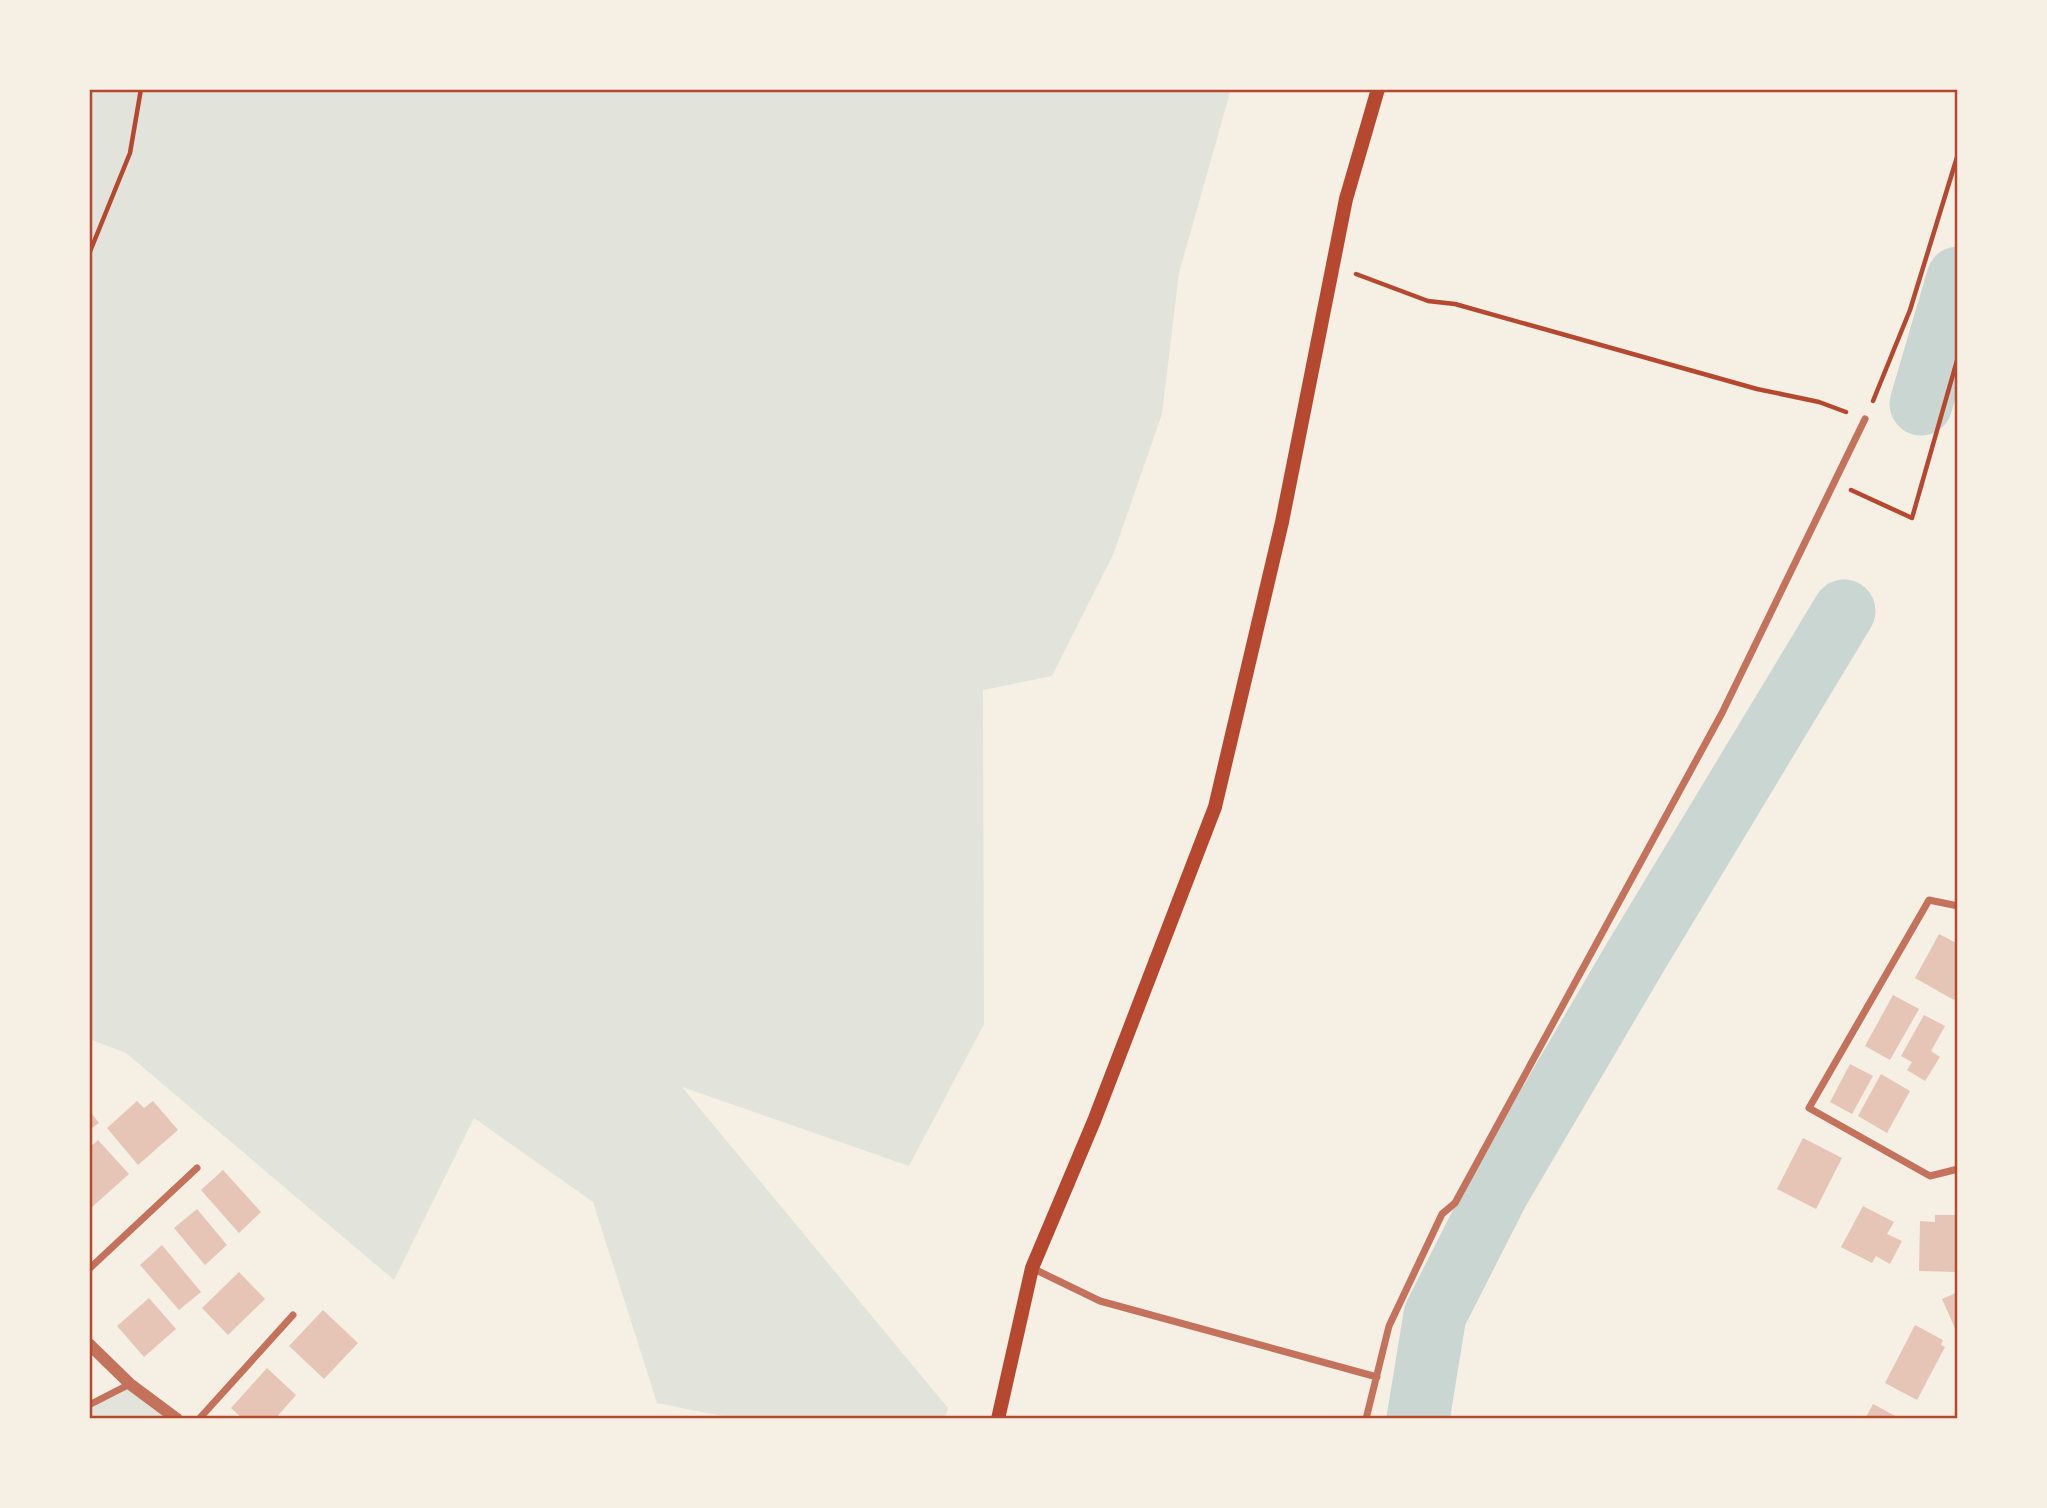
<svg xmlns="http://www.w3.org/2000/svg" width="2047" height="1508" font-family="Cabin,sans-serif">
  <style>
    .green { fill: #e2e4dc }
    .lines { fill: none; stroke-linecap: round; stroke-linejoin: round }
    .river { stroke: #c9d6d2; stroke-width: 63 }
    .building { fill: #e6c5b7 }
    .path { stroke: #b5482f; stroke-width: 4.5 }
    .minor { stroke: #c5725c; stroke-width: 7 }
    .tertiary { stroke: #c5725c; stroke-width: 12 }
    .secondary { stroke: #b5482f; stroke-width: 14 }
    .neatline { fill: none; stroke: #b5482f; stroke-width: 2.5 }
  </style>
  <rect width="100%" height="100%" fill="#f6efe4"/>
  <path class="green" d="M89,89H1231L1179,273L1162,414L1113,555L1052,676L983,690L984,1024L909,1166L682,1087L948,1408L945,1419H738L657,1403L593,1202L474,1118L394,1280L126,1053L89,1039Z
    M130,1384L177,1419H89V1410Z"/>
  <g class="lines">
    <path class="river" d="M1921,404L1958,278
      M1418,1419L1435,1315L1498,1191L1636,956L1844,611"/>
  </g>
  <path class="building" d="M1939,934L1958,944V994L1954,1000L1915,978Z
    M1893,995L1919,1009L1890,1060L1865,1046Z
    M1924,1015L1945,1026L1931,1051L1940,1057L1925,1081L1907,1070L1912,1062L1901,1056Z
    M1850,1064L1873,1076L1852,1114L1830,1102Z
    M1881,1074L1910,1091L1887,1133L1858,1116Z
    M137,1101L144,1108L153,1101L178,1130L138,1165L107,1128Z
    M89,1110L99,1123L89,1130Z
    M1803,1138L1842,1158L1816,1209L1777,1189Z
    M98,1140L129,1174L91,1208L89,1205V1148Z
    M223,1170L261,1212L239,1233L201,1190Z
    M1863,1206L1894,1222L1887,1234L1902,1241L1890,1264L1876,1256L1872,1263L1841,1247Z
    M197,1209L227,1245L205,1265L174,1228Z
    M1935,1215H1958L1957,1272L1919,1271L1920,1221L1935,1222Z
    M162,1245L201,1292L179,1310L140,1265Z
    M239,1272L265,1299L228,1335L202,1308Z
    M1958,1292V1335L1942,1299Z
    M149,1298L176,1329L144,1357L117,1326Z
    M323,1310L358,1343L324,1379L289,1346Z
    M1915,1325L1943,1340L1941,1345L1945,1347L1917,1400L1885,1383Z
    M267,1368L296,1395L275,1419H243L231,1408Z
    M1873,1404L1901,1419H1865Z"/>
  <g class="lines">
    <path class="path" d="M89,254L130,153L141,89
      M1356,274L1428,301L1455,304L1757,389L1819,402L1846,412
      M1873,401L1910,310L1958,154
      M1851,490L1912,518L1958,357"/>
    <path class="minor" d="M1958,906L1929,900L1809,1108L1930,1176L1958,1169
      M1032,1268L1100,1301L1377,1377
      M89,1269L197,1168
      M89,1405L130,1384
      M199,1419L293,1315
      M1366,1419L1389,1326L1442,1214L1455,1203L1722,713L1865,419"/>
    <path class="tertiary" d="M89,1344L130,1384L177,1419"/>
    <path class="secondary" d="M998,1419L1032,1268L1094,1121L1215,807L1282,522L1346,199L1378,89"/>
  </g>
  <rect width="2047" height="1508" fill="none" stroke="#f6efe4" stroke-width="182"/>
  <rect x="91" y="91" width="1865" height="1326" class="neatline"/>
</svg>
